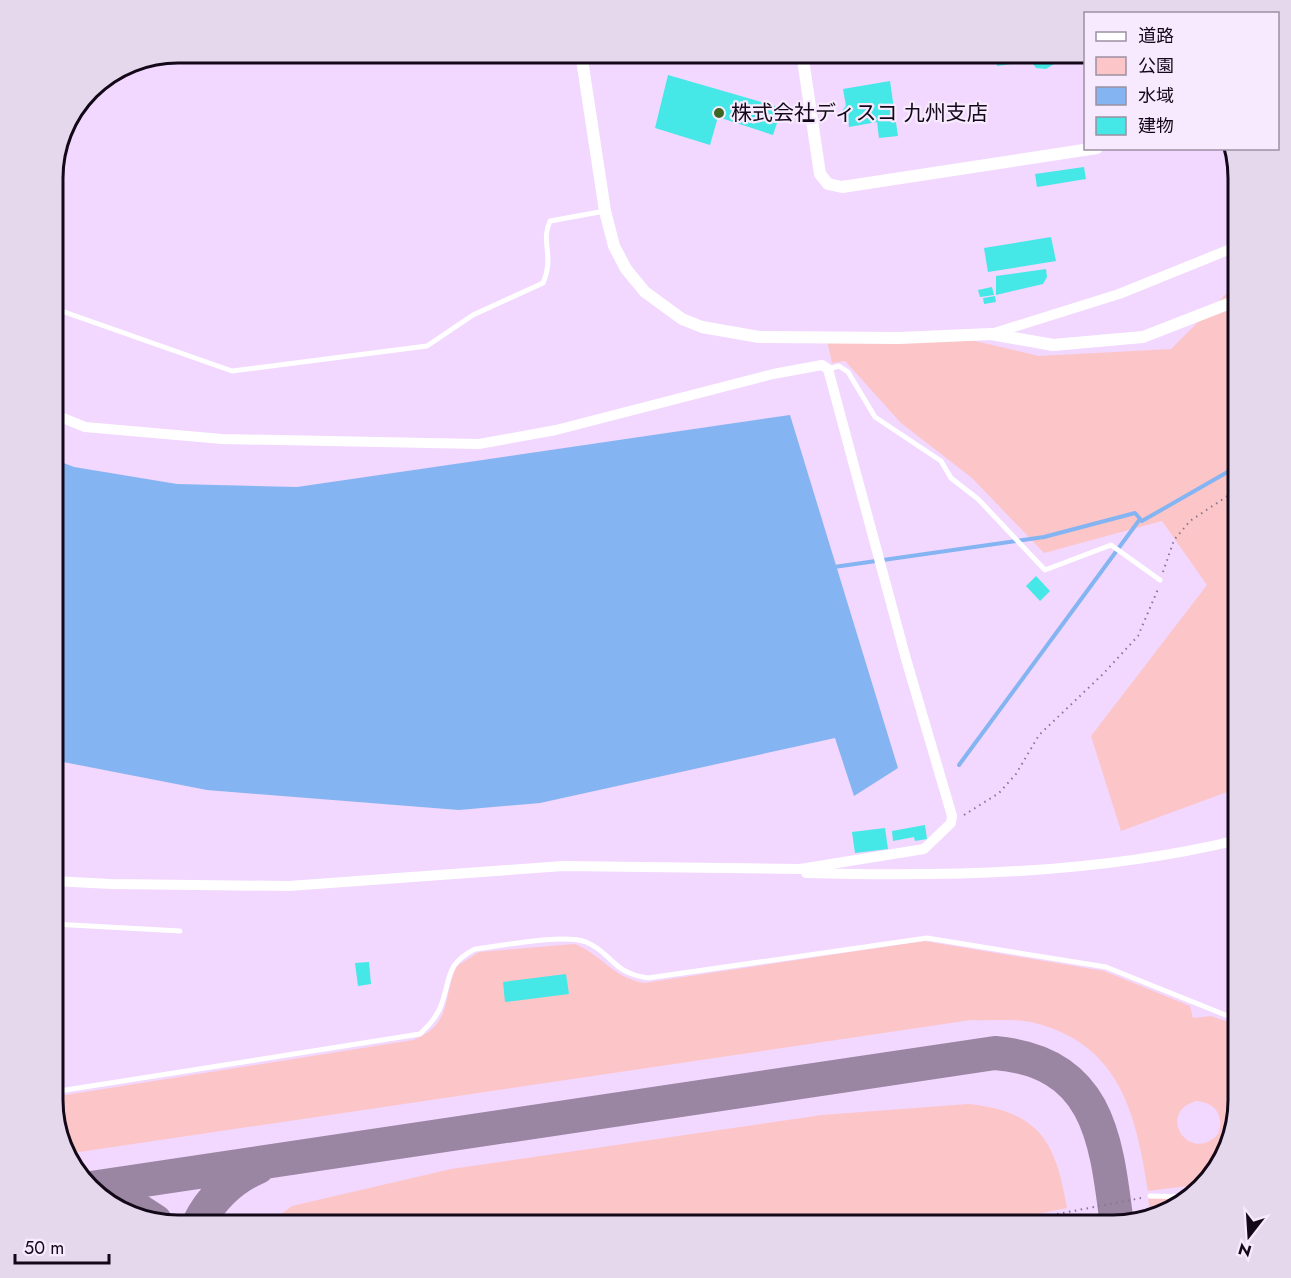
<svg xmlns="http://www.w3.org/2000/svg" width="1291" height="1278" font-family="Jost,'Noto Sans JP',sans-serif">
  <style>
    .green { fill: #fcc6c8; fill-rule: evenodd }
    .water { fill: #84b4f2 }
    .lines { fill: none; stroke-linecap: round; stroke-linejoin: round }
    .stream { stroke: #84b4f2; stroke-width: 4 }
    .taxiway { stroke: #9a85a3; stroke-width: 34 }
    .building { fill: #46e7e7 }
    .path { stroke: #8a7692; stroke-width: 2; stroke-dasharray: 1.5 4.5; stroke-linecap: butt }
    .service { stroke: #fff; stroke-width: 5 }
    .minor { stroke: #fff; stroke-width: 10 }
    .tertiary { stroke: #fff; stroke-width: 12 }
    .poi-dot { fill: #3c6521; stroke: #f8eafe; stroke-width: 2 }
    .labels { text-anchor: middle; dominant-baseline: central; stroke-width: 4.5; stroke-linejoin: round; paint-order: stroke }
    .poi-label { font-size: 21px; fill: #130818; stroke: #f8eafe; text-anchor: start }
    .rim { fill: none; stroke: #130818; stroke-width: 3 }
  </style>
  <rect width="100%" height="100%" fill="#f2d7fe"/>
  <path class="green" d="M1238,282V788L1121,831L1091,736L1207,585L1162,521L1044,553L972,478L901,423L845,361L832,363L827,341H975L1039,356L1171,349Z
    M924,941L1104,971L1190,1006L1193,1018L1211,1016L1238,1025V1100L1229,1148L1200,1189L1194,1185L1148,1191C1136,1115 1121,1045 1035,1023C1016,1018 991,1021 971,1020L66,1154L62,1148L53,1097L413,1040C453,1025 442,997 457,966L479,952L575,944C602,955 612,977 644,983ZM1196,1101C1215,1102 1225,1116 1218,1134C1190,1165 1155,1113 1196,1101Z
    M968,1104C1040,1111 1056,1143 1067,1208L1018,1218L1009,1225H266L292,1206L451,1169L822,1115Z
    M1173,1197L1182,1203L1161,1216L1151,1218L1148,1199Z"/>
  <path class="water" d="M790,415L898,768L854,796L835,738L540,803L459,810L207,790L53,760V459L74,467L177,484L297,487Z"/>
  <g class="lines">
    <path class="stream" d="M834,567L1044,537L1135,513L1142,521
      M959,765L1140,519L1142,521L1238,466"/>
    <path class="taxiway" d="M91,1188L995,1053C1099,1062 1106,1138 1117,1225
      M98,1193L121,1199L155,1221
      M198,1225C210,1199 232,1178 258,1167"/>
  </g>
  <path class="building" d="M995,53H1075V54L1056,58L1054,64L1046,69L1036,68L1031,61L997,66Z
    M668,75L782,108L773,135L718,117L710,145L655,128Z
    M890,81L898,136L879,138L877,122L849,127L848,118L839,114L846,106L843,89Z
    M1084,167L1086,179L1037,187L1035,174Z
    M1051,237L1056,261L988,272L984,248Z
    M1046,269L1047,277L1043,284L996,295V276Z
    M992,287L994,295L980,297L978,290Z
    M995,296L996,302L984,304L983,298Z
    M1036,576L1050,591L1040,601L1026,586Z
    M925,825L927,839L915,841L914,837L893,841L892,831Z
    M885,828L888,849L855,853L852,832Z
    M369,962L371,984L358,986L355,963Z
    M566,974L569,994L505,1002L503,982Z"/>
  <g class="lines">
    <path class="path" d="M1163,572L1174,540L1190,521L1238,489
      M964,815L999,793L1016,774L1039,735L1103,674L1138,636L1158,589
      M1023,1225L1042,1217L1141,1198"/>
    <path class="service" d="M120,68L238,53
      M53,308L232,371L427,346L473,315L543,283C555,256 540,242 550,221L605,211
      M828,369L839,366L848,372L875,417L941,461L951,478L978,499L1045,570L1111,545L1160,580
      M53,924L180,931
      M53,1092L420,1034C429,1025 438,1016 442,1003C451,976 446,964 475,949C500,946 565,933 586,942C614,954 610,972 648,978L927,938L1106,967L1238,1020
      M1150,1196L1192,1197"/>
    <path class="minor" d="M991,334L1119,294L1238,246
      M806,873C951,877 1097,874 1238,840
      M53,881L111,884L289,886L563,866L800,869L924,849L951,823L952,816L906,659L828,369L822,365L773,374L556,430L479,444L222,439L85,427L53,414"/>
    <path class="tertiary" d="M581,53L605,211L614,246L626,269L645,292L682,319L702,327L759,337L899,338L991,334L1053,345L1143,337L1238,300
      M802,53L820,174L828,184L842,187L1097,148"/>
  </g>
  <circle class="poi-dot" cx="719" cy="113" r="6"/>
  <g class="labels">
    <g class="poi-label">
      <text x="731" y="113">株式会社ディスコ 九州支店</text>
    </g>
  </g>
  <path d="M0 0H1291V1278H0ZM178 63H1113A115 115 0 0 1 1228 178V1100A115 115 0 0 1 1113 1215H178A115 115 0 0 1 63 1100V178A115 115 0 0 1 178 63Z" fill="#e6d8ec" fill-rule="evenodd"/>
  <path class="rim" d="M178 63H1113A115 115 0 0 1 1228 178V1100A115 115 0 0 1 1113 1215H178A115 115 0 0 1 63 1100V178A115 115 0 0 1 178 63Z"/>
  <rect x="1084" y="12" width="195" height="138" fill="#f8eafe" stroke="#9c90a2" stroke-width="1.5"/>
  <rect x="1096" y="32" width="30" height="9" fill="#ffffff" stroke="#9c90a2" stroke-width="1.5"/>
  <text x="1138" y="42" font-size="18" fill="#130818">道路</text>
  <rect x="1096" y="57" width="30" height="18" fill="#fcc6c8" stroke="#9c90a2" stroke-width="1.5"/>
  <text x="1138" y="72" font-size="18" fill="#130818">公園</text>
  <rect x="1096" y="87" width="30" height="18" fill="#84b4f2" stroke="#9c90a2" stroke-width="1.5"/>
  <text x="1138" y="102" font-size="18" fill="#130818">水域</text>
  <rect x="1096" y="117" width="30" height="18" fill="#46e7e7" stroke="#9c90a2" stroke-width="1.5"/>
  <text x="1138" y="132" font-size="18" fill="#130818">建物</text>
  <g transform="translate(1249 1236) rotate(197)" stroke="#f8eafe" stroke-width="4.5" paint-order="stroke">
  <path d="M0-4.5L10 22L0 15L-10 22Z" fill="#130818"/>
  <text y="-9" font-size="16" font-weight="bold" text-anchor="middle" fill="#130818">N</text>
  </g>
  <path d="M15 1254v9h94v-9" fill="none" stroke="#130818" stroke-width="3"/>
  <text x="24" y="1254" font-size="18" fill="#130818" stroke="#f8eafe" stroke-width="4.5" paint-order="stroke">50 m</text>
</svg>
